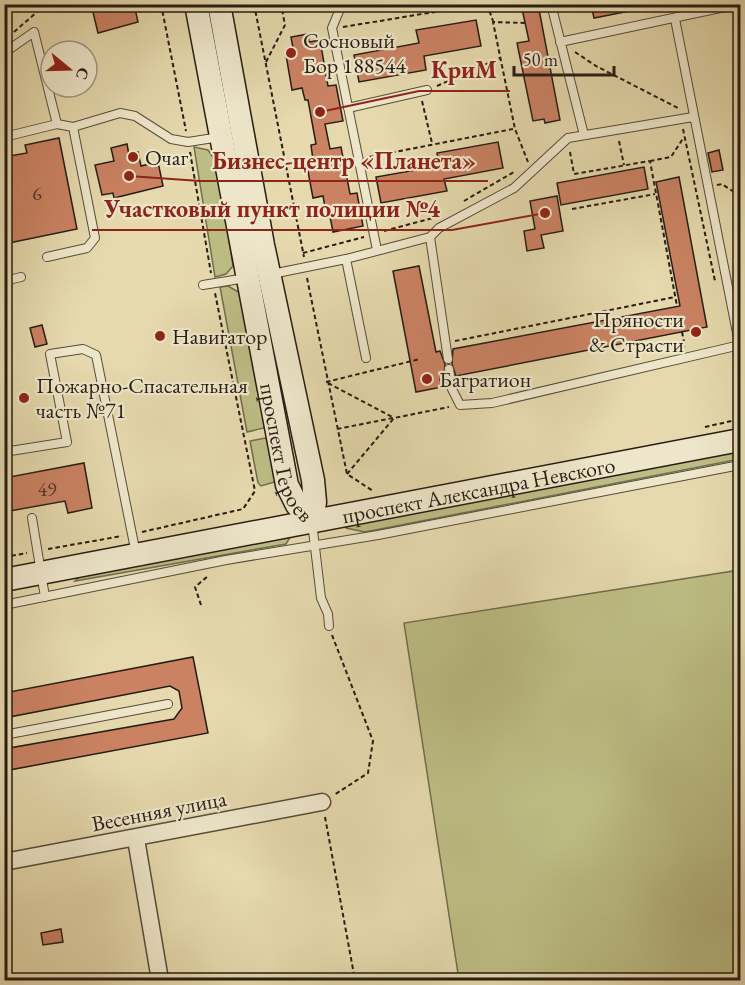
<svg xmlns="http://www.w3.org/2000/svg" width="745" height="985" font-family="'EB Garamond',serif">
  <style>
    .green { fill: #bcbd84; stroke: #726d4c; stroke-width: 1.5 }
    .building { fill: #ca8263; stroke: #271d13; stroke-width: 1.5 }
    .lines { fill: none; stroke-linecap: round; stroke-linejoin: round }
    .lane-casing { stroke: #564c3a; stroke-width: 10 }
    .street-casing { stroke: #564c3a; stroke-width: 19 }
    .secondary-casing { stroke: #271d13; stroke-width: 25 }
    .path { stroke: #271d13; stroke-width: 2; stroke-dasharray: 4.5 3; stroke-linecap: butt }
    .lane { stroke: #eee6ca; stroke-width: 8 }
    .street { stroke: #eee6ca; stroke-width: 16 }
    .secondary { stroke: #eee6ca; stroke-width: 22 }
    .poi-dot { fill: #8f2418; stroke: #eee6ca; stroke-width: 2 }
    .labels { text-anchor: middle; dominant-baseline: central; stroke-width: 4.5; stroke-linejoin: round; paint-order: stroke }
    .number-label { font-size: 20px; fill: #503627 }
    .poi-label { font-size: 22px; fill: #271d13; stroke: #eee6ca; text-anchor: start }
    .street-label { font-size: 22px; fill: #271d13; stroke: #eee6ca }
    .leader { fill: none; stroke: #8f2418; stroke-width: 2 }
    .callout-dot { fill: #8f2418; stroke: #eee6ca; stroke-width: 2 }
    .callout-label { font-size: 24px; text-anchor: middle; font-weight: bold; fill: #8f2418; stroke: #eee6ca; stroke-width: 4.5; stroke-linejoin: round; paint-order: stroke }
  </style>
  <rect width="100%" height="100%" fill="#e5d9ad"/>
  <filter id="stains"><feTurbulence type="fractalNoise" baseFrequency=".00333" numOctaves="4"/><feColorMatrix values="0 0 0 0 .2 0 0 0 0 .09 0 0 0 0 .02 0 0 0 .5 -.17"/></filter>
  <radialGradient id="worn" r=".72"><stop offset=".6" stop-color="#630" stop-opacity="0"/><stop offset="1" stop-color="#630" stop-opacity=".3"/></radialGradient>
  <path class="green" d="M194,147L208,150L217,163L233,266L226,274L215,277Z
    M228,286L240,293L265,423L264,428L247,432L220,287Z
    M265,438L269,441L278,481L261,486L258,483L250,441Z
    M740,448V459L365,532L346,528L345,523Z
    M292,534L286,544L75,581L86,570Z
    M740,570V980H459L404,623Z"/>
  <path class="building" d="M91,4H134L138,22L98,33Z
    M521,4H538L560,120L545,123L544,119L533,121L517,43L529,41Z
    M591,4H634L635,10L594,18Z
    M476,20L481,46L424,56L426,70L359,82L354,55L419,43L416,30Z
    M308,34L309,42L320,40L328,86L336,85L343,121L325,124L330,149L341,147L350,194L357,193L363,226L333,232L328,206L325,207L323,196L313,198L306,161L313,160L311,145L316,144L308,100H305L302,88L292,90L286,55L294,53L291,37Z
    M59,138L77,229L4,244V157L27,153L25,145Z
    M498,142L503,168L444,179L447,191L381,203L376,177L439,166L437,153Z
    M127,144L129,155L138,152L141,166L158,162L163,186L114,198L113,193L102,195L95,165L114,161L111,148Z
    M719,150L723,170L712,172L708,153Z
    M644,167L648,189L561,205L557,183Z
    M679,177L707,327L456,376L452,364L453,349L680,306L656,182Z
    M557,196L563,231L541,235L544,248L527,251L524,231L535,229L530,201Z
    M419,266L436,352L440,351L445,364L444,378L440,379L442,387L416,392L393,271Z
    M42,325L47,344L35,347L30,328Z
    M84,463L92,508L68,513L65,501L4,512V478Z
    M193,657L208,733L4,771V749L174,719L182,708L179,691L170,686L4,718V693Z
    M61,929L63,942L43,945L41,933Z"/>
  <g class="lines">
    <g class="lane-casing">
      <path id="lane" d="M342,4L332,28L377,250
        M551,4L584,135
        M675,19L740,348
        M560,42L739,4
        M4,53L34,32L57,124
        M348,108L427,90
        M4,137L57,124L73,127L120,113L135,116L171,139L188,142L220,137
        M430,237L448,359
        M47,257L87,248L95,238L73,127
        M346,259L366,358
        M272,274L346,259L430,237L439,228L514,188L568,138L693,117
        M4,281L21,277
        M203,285L246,278
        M449,369L452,389L460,405L492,403L740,345
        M4,452L67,442L50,354L83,349L96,355L136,554
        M32,518L45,597
        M312,522L321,598L328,614L329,626
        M4,605L226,560L378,535L740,465
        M4,735L168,704"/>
    </g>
    <g class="street-casing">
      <path id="street" d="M136,839L160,980
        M4,862L322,802"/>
    </g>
    <g class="secondary-casing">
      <g id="secondary">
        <path id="s1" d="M196,4L287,485L297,505L312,521"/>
        <path d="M219,4L263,245L313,480L315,502L312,521"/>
        <path id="s2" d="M4,580L740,440"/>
      </g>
    </g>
    <path class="path" d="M161,4L186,131
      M254,4L304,257
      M487,4L493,21
      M525,23L493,22L515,129L528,162
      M343,27L483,4
      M14,32L46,4
      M575,52L596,66L678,108
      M266,62L285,25L281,4
      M437,86L500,58
      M422,101L432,143
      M683,129L715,281
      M619,141L624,165
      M190,152L211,273
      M570,152L574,174L650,161L677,306
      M369,157L513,129
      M650,161L671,157L684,137
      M717,185L722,184L740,196
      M464,201L514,172
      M572,209L655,194
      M384,231L433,218
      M303,253L364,237
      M307,278L347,474L373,491
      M682,332L685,347
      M455,341L675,297
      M326,382L420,359
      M328,383L394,418
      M705,427L740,419
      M337,429L393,418
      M347,474L394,418L449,407
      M142,532L243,509L255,491L215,293
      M48,549L122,536
      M4,557L27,553
      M201,605L195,587L208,576
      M332,635L373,741L368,773L334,795
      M325,817L355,980"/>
    <use href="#lane" class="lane"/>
    <use href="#street" class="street"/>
    <use href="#secondary" class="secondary"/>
  </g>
  <g class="poi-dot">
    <circle cx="291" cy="53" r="6"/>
    <circle cx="133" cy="157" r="6"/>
    <circle cx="696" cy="332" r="6"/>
    <circle cx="160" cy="336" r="6"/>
    <circle cx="427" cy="379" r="6"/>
    <circle cx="24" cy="398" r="6"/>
  </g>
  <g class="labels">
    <g class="number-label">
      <text x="37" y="193">6</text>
      <text x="47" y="489">49</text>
    </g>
    <g class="poi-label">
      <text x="303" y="40">Сосновый<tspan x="303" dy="25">Бор 188544</tspan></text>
      <text x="145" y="157">Очаг</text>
      <text x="684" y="319" text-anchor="end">Пряности<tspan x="684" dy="25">&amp; Страсти</tspan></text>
      <text x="172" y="336">Навигатор</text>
      <text x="439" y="379">Багратион</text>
      <text x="36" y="385">Пожарно-Спасательная<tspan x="36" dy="25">часть №71</tspan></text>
    </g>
    <g class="street-label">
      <text stroke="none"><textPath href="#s1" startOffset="458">проспект Героев</textPath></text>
      <text stroke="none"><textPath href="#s2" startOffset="483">проспект Александра Невского</textPath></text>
      <text transform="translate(159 811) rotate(-11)">Весенняя улица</text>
    </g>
  </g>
  <path class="leader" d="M320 112L419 91H510M129 176L200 181H488M545 213L452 230H92"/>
  <g class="callout-dot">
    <circle cx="320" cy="112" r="6"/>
    <circle cx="129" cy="176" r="6"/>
    <circle cx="545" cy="213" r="6"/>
  </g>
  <g class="callout-label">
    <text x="464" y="78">КриМ</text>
    <text x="344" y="169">Бизнес-центр «Планета»</text>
    <text x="272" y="217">Участковый пункт полиции №4</text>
  </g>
  <rect width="745" height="985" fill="none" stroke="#e5d9ad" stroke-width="24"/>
  <rect x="6" y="6" width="733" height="973" fill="none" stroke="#271d13" stroke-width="3"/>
  <rect x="12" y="12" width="721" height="961" fill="none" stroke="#271d13" stroke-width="1.5"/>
  <g transform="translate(69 69) rotate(109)"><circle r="28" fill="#eee6ca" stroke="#9e9681" stroke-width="1.5"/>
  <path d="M0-4.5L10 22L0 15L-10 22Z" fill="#8f2418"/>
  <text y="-9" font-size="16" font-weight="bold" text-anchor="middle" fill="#271d13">С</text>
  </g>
  <path d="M514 66v9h100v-9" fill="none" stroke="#271d13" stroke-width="3"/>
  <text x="523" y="66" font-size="18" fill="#271d13" stroke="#eee6ca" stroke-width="4.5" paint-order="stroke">50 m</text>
  <rect width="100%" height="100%" filter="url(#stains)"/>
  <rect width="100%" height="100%" fill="url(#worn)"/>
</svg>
